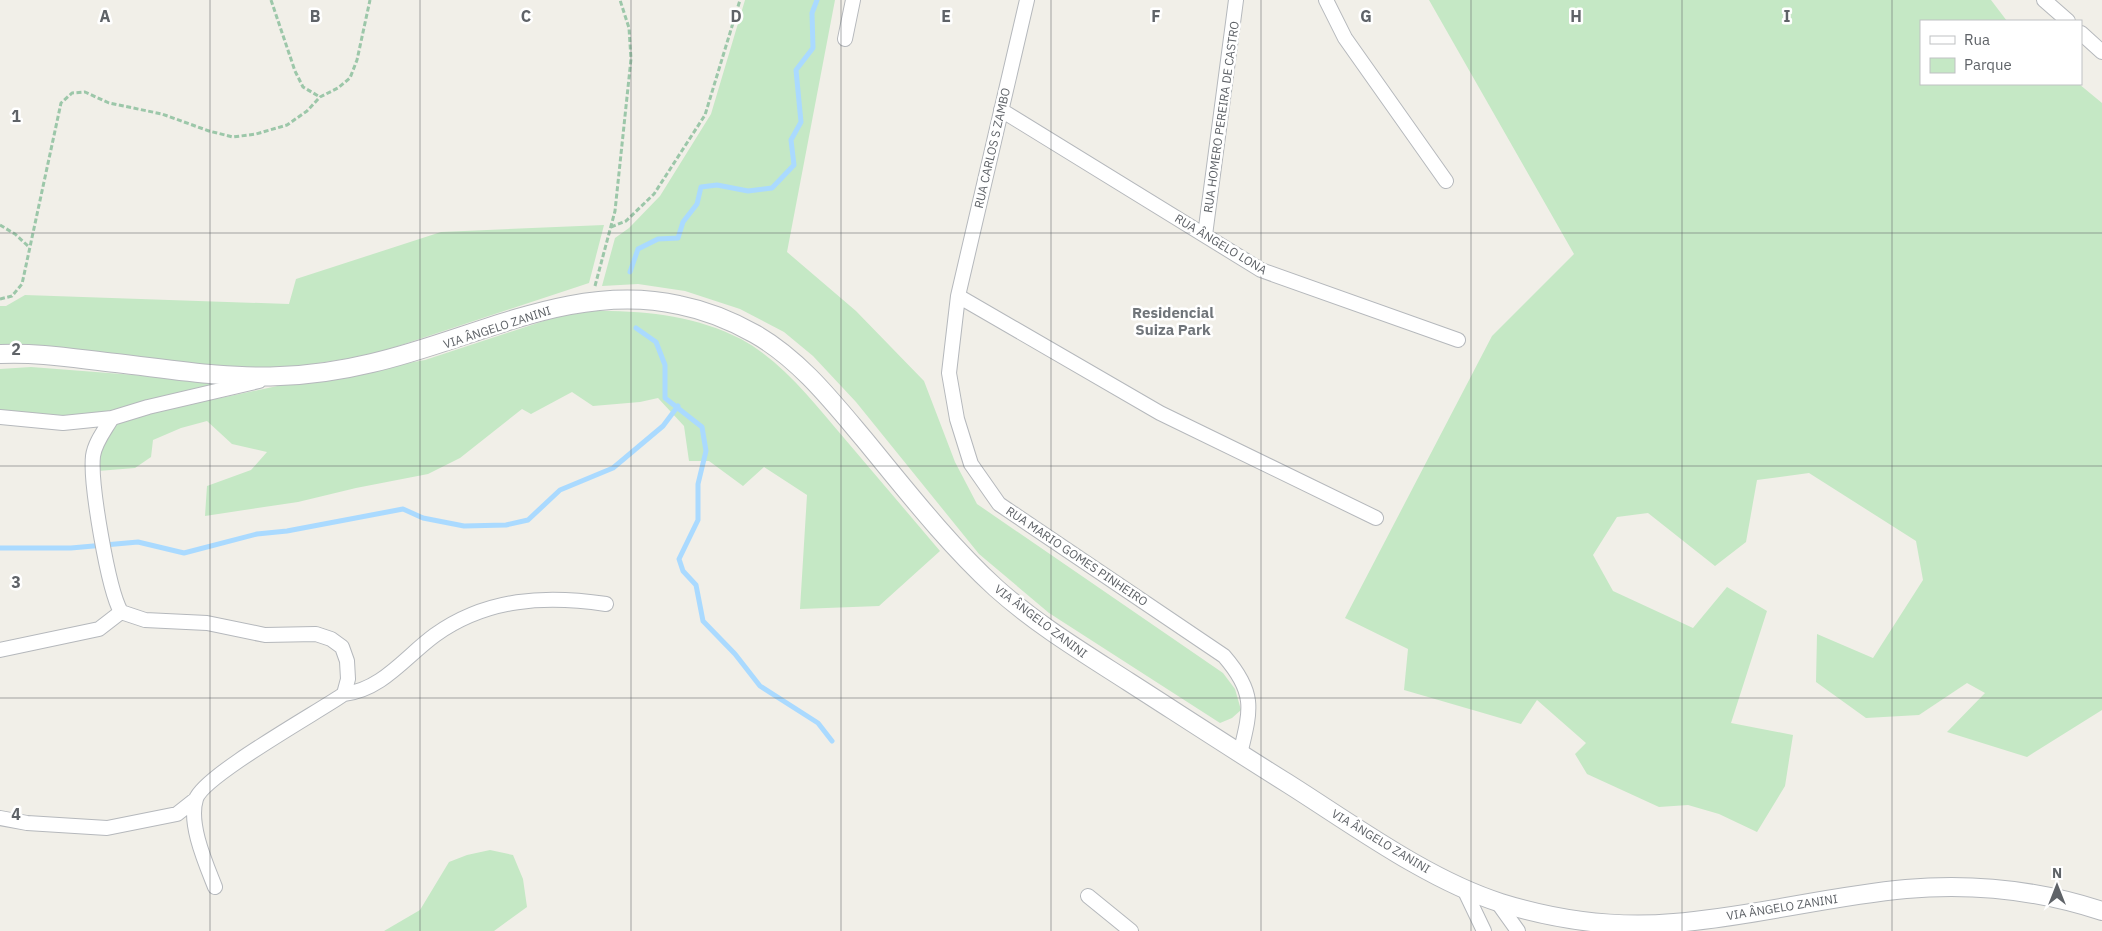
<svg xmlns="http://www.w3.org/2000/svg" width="2102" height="931" font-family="'IBM Plex Sans',sans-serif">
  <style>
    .green { fill: #c5e8c5 }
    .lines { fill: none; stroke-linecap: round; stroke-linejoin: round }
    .stream { stroke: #aadaff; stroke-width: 5 }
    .minor-casing { stroke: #b5b8bc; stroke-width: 16 }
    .tertiary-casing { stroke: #b5b8bc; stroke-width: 20 }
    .path { stroke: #9cc7a9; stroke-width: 3; stroke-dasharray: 5 2.5; stroke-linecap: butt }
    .minor { stroke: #fff; stroke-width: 14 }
    .tertiary { stroke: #fff; stroke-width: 18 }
    .grid { fill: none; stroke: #5f6368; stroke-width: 1; stroke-opacity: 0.55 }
    .labels { text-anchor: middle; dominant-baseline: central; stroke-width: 5; stroke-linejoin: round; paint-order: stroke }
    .street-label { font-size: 12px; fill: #5f6368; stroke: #fff }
    .quarter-label { font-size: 15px; font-weight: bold; fill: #70757a; stroke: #fff }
    .grid-label { font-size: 16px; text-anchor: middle; font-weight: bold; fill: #5f6368; stroke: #fff; stroke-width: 5; stroke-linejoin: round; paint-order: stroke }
  </style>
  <rect width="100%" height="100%" fill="#f1efe8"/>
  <path class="green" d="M745,0H835L787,252L856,311L924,381L955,462L977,504L1223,673L1235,689L1241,710L1232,718L1220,723L1049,613L979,554L856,402L813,356L784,332L740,309L685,291L638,284L602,286L615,238L629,228L660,196L711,114Z
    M1429,0H1991L2007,21H1921V84H2079L2102,103V710L2027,757L1947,732L1985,693L1967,683L1919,715L1866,718L1816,682L1817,634L1873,658L1923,580L1916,541L1809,473L1757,480L1746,542L1715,566L1648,513L1617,517L1593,555L1613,591L1693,628L1727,587L1767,611L1731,723L1793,735L1785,786L1757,832L1719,814L1688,805L1659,807L1587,774L1575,754L1586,743L1537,700L1521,724L1404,690L1408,649L1345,618L1492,336L1574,254Z
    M604,225L589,283L371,355L280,369L196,366L0,347V306H6L25,295L289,304L296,279L441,232Z
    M590,311C642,310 695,315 741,339C783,362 814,403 844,438C876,476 908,513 940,551L879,606L800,609L807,495L764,467L743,486L709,461H689L684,426L658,398L640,402L593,406L572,392L531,414L522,409L460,458L428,474L356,488L298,502L205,516L207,486L251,470L267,452L232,444L207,421L181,428L153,440L151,457L135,468L98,471L100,448L116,423L149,413L282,385L425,360L562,315Z
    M31,367L225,382L104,412L64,416L0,411V369Z
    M490,850L513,855L523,879L527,907L494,931H384L420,910L449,862L467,855Z"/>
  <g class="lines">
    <path class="stream" d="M630,272L638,249L658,239L678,238L683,222L697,204L701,187L717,185L748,191L772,188L794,165L791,140L801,122L796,70L813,48L812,13L817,0
      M636,328L656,342L665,365V398L702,427L706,451L698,484V520L679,559L683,571L696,585L703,621L735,654L760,686L818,723L832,741
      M0,548H71L138,542L184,553L257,534L287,531L403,509L423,518L464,526L506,525L528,520L560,490L613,468L663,426L678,406"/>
    <g class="minor-casing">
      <path id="minor" d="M1027,0L958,296L949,373L957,419L971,464L999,504L1224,656C1256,693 1251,709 1240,754
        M1326,0L1345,38L1446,181
        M2044,0L2068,21
        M2081,33L2102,52
        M845,39L853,0
        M1001,110L1261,270L1458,340
        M1205,235L1236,0
        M958,296L1160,413L1376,518
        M0,417L63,423L112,418L148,407L259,381
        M112,418C105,430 95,442 93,456C90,483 108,589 121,612L145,620L207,623L265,635L316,634L331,639L342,647L347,661L348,679L344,694C318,712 203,776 196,799C188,824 206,864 215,887
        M0,650L99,629L121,612
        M344,694C382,690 406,656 435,635C487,598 545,595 606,604
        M0,818L27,823L107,828L177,814L196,799
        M1463,887L1484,931
        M1088,896L1131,931
        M1498,903L1518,931"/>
    </g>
    <g class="tertiary-casing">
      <path id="tertiary" d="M0,354C39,352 78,359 116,363C169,369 227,379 280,376C310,375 343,370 372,363C473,340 573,281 679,305C704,310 732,321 755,334C799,359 832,401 864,439C906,490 947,543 996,588C1036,624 1084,653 1129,682C1182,716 1234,750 1287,783C1352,824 1428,880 1501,903C1556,920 1617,928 1674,923C1752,917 1828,896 1906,889C1973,883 2038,890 2102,911"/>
    </g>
    <path class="path" d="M271,0L295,71L303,87L320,97
      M0,225L15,234L28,246
      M611,227L626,221L654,194L705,115L740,0
      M595,286L615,211L631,59L629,28L620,0
      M0,299L12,296L22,284L61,103L72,93L85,92L109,103L162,114L209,131L233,137L256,134L287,125L307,111L320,97L338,88L350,78L357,60L370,0"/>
    <use href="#minor" class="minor"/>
    <use href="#tertiary" class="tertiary"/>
  </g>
  <path class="grid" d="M210,0V931M420,0V931M631,0V931M841,0V931M1051,0V931M1261,0V931M1471,0V931M1682,0V931M1892,0V931M0,233H2102M0,466H2102M0,698H2102"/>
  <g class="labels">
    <g class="street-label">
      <text transform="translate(1221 117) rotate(-82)">RUA HOMERO PEREIRA DE CASTRO</text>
      <text transform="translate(992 148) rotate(-77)">RUA CARLOS S ZAMBO</text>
      <text transform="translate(1221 244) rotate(31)">RUA ÂNGELO LONA</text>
      <text transform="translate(497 327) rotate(-18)">VIA ÂNGELO ZANINI</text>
      <text transform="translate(1077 556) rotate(34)">RUA MARIO GOMES PINHEIRO</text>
      <text transform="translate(1041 621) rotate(37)">VIA ÂNGELO ZANINI</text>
      <text transform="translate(1381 841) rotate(31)">VIA ÂNGELO ZANINI</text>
      <text transform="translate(1782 907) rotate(-9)">VIA ÂNGELO ZANINI</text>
    </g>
    <g class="quarter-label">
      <text x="1173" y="312">Residencial<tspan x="1173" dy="17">Suiza Park</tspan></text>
    </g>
  </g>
  <g class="grid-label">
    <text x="105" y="22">A</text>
    <text x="315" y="22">B</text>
    <text x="526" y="22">C</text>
    <text x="736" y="22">D</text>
    <text x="946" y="22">E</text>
    <text x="1156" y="22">F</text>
    <text x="1366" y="22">G</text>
    <text x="1576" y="22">H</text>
    <text x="1787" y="22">I</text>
    <text x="16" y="122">1</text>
    <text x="16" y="355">2</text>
    <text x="16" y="588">3</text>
    <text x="16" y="820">4</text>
  </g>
  <rect x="1920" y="20" width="162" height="65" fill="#ffffff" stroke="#bfc1c3"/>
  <rect x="1930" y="36" width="25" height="8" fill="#ffffff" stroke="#bfc1c3"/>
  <text x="1964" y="45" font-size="15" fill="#5f6368">Rua</text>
  <rect x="1930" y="58" width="25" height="15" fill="#c5e8c5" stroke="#bfc1c3"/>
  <text x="1964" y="70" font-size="15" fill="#5f6368">Parque</text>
  <g transform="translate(2057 886)" stroke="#ffffff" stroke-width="4" paint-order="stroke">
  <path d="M0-4L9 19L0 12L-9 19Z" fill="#5f6368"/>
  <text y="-8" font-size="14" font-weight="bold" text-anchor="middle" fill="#5f6368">N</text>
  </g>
</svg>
